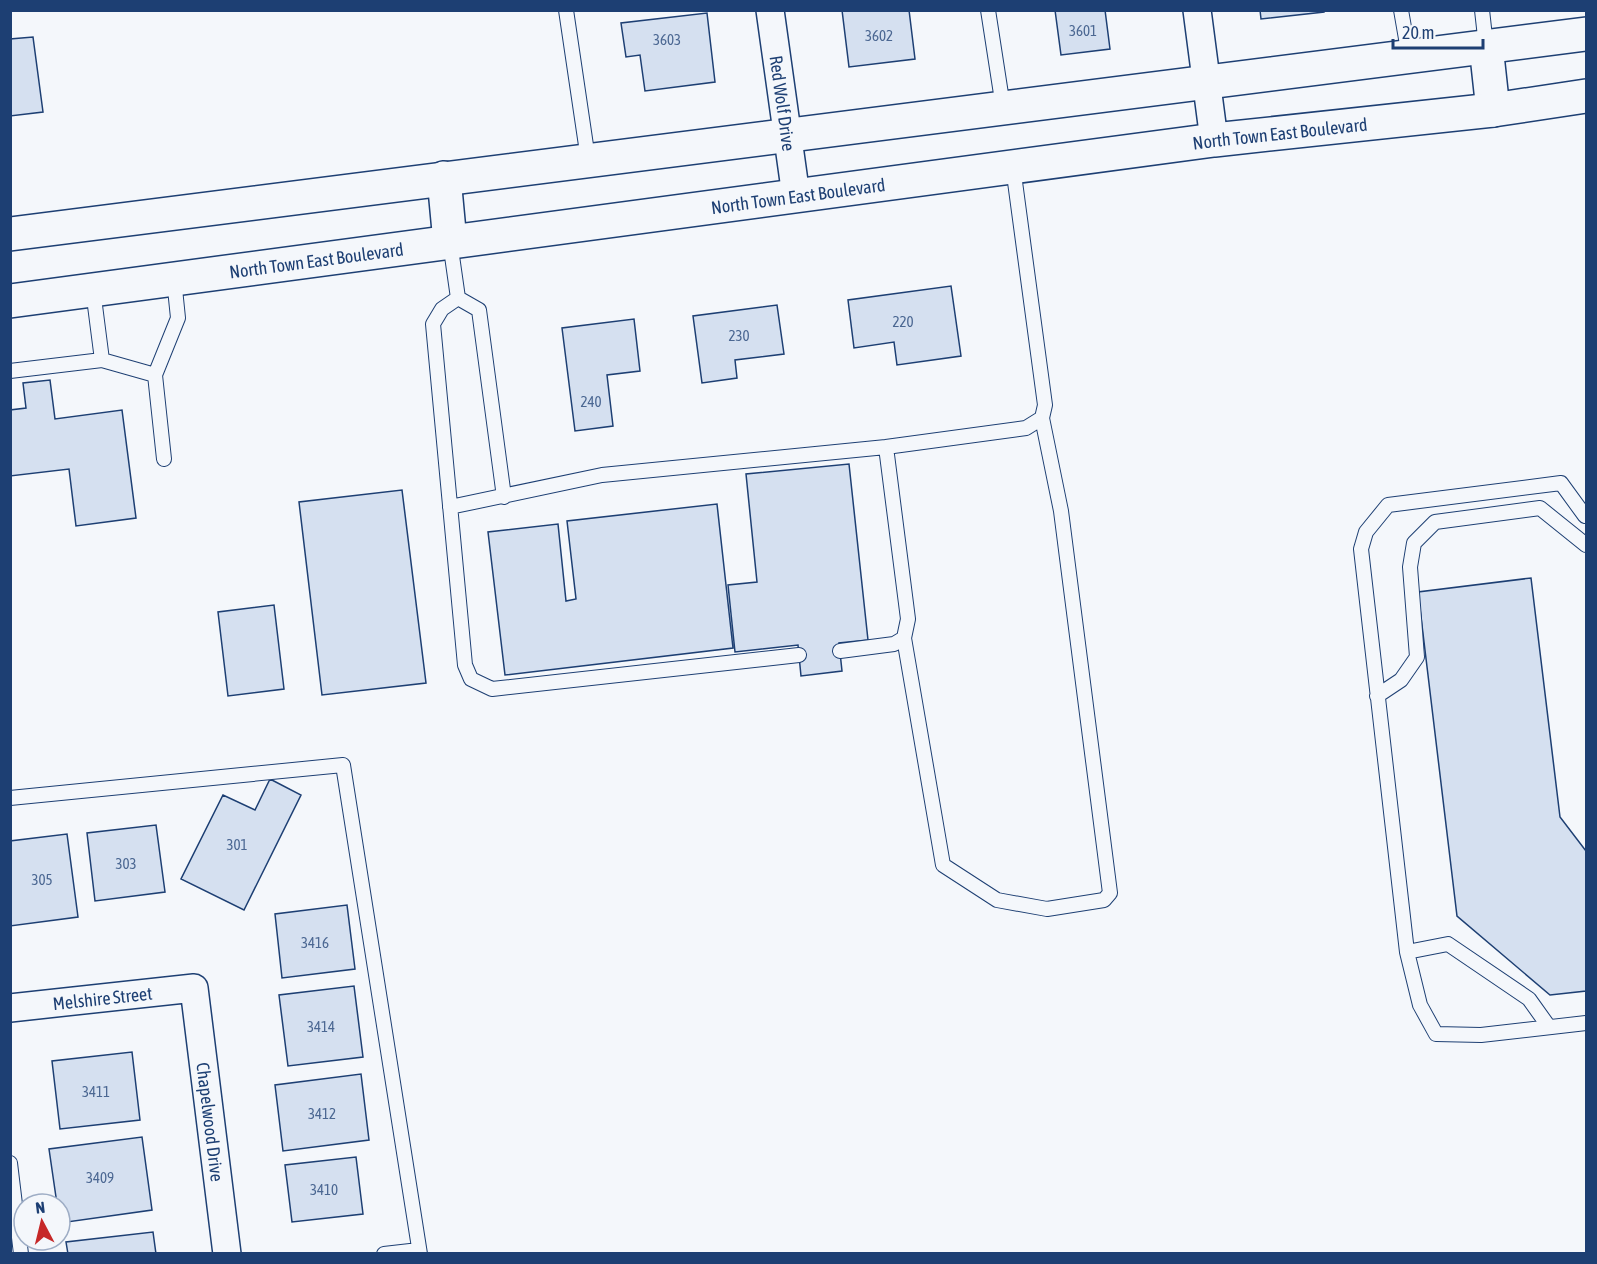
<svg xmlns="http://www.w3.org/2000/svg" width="1597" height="1264" font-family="'Asap Condensed',sans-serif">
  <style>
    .building { fill: #d5e0f0; stroke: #1d3f73; stroke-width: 1.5 }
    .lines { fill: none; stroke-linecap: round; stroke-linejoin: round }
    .service-casing { stroke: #1d3f73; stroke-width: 16 }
    .minor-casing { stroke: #1d3f73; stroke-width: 30 }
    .secondary-casing { stroke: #1d3f73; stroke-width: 36 }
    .service { stroke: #f4f7fb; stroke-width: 14 }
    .minor { stroke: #f4f7fb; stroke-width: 27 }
    .secondary { stroke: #f4f7fb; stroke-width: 33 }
    .labels { text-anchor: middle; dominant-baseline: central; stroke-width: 4.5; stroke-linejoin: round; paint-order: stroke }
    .number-label { font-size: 15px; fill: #4b6792 }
    .street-label { font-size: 18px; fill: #1d3f73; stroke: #f4f7fb }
  </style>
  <rect width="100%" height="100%" fill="#f4f7fb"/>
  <path class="building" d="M842,10H909L915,59L849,67Z
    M1055,10H1105L1110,49L1061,55Z
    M1260,10H1324V12L1261,19Z
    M707,13L715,82L645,91L640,55L626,57L621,23Z
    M33,37L43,112L10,116V39Z
    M951,286L961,356L897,365L894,342L854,348L848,300Z
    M777,305L784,354L735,360L737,378L702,383L693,316Z
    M634,319L640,371L607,375L613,426L575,431L562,328Z
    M50,380L55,419L122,410L136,518L76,526L69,469L10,476V410L26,408L23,383Z
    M849,464L868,640L839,643L842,671L801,676L798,645L735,652L728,585L757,582L746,474Z
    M402,490L426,683L322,695L299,502Z
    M717,504L733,648L505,675L488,532L558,524L566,601L576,599L567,521Z
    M1531,578L1560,817L1586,851V991L1550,995L1457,916L1418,592Z
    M274,605L284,689L228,696L218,612Z
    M270,779L301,795L244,910L181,879L223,795L255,810Z
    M156,825L165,892L95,901L87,833Z
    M67,834L78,917L10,926V841Z
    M347,905L355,969L282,978L275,914Z
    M354,986L363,1057L288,1066L279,995Z
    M132,1052L140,1120L60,1129L52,1061Z
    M361,1074L369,1140L283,1151L275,1085Z
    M142,1137L152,1210L60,1223V1204H57L49,1149Z
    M356,1157L363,1214L292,1222L285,1165Z
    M153,1232L156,1254H68L66,1242Z"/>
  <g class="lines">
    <g class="service-casing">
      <path id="service" d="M566,10L588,159
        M988,10L1003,107
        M1401,10L1409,56
        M1482,10L1486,46
        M450,242L458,298L442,309L433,324L465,665L471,679L492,689L799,655
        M93,290L102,360
        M458,298L479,310L504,497
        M10,371L102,360L155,375L164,459
        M155,375L178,318L174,279
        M450,507L602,475L886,447
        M1585,516L1561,483L1388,505L1366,532L1361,549L1407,952L1420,1005L1436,1034L1481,1035L1586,1023
        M904,638L943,865L997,900L1047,909L1104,900L1110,893L1061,511L1042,418
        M840,651L894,644L904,638L908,619L886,447L1026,428L1042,418L1045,405L1013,167
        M1377,696L1401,680L1417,657L1410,567L1414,543L1435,522L1540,508L1586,545
        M10,798L343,765L420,1254
        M1407,952L1448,944L1529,999L1549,1027
        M10,1163L21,1254
        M384,1254L419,1250"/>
    </g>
    <g class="minor-casing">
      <g id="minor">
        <path id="s1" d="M770,10L796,196"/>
        <path d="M1197,10L1214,140"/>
        <path id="s2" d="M10,1008L194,988L227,1254"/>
      </g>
    </g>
    <g class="secondary-casing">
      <g id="secondary">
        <path d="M1486,46L1493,110"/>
        <path d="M444,178L450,242"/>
        <path d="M10,234L1586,34"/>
        <path id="s3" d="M10,301L1214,140L1493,110L1586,96"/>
      </g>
    </g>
    <use href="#service" class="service"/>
    <use href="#minor" class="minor"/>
    <use href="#secondary" class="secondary"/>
  </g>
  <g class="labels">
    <g class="number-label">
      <text x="1083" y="30">3601</text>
      <text x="879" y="35">3602</text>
      <text x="667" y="39">3603</text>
      <text x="903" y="321">220</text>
      <text x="739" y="335">230</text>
      <text x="591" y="401">240</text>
      <text x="237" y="844">301</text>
      <text x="126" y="863">303</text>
      <text x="42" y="879">305</text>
      <text x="315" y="942">3416</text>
      <text x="321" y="1026">3414</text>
      <text x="96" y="1091">3411</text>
      <text x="322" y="1113">3412</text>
      <text x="100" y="1177">3409</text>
      <text x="324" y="1189">3410</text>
    </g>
    <g class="street-label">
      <text stroke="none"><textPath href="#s1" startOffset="94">Red Wolf Drive</textPath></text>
      <text stroke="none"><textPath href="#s3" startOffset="1281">North Town East Boulevard</textPath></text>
      <text stroke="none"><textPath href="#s3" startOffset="795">North Town East Boulevard</textPath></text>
      <text stroke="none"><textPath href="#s3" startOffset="309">North Town East Boulevard</textPath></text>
      <text stroke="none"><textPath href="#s2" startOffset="93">Melshire Street</textPath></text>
      <text stroke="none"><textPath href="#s2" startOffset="320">Chapelwood Drive</textPath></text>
    </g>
  </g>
  <rect width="1597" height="1264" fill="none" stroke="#1d3f73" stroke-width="24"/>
  <g transform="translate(42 1222) rotate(353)"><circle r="28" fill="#f4f7fb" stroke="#9eadc5" stroke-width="1.5"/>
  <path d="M0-4.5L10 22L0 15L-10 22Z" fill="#c62828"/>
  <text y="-9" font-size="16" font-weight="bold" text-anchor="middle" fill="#1d3f73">N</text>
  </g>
  <path d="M1393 39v9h90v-9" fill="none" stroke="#1d3f73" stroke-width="3"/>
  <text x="1402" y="39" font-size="18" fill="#1d3f73" stroke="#f4f7fb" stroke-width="4.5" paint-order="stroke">20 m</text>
</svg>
